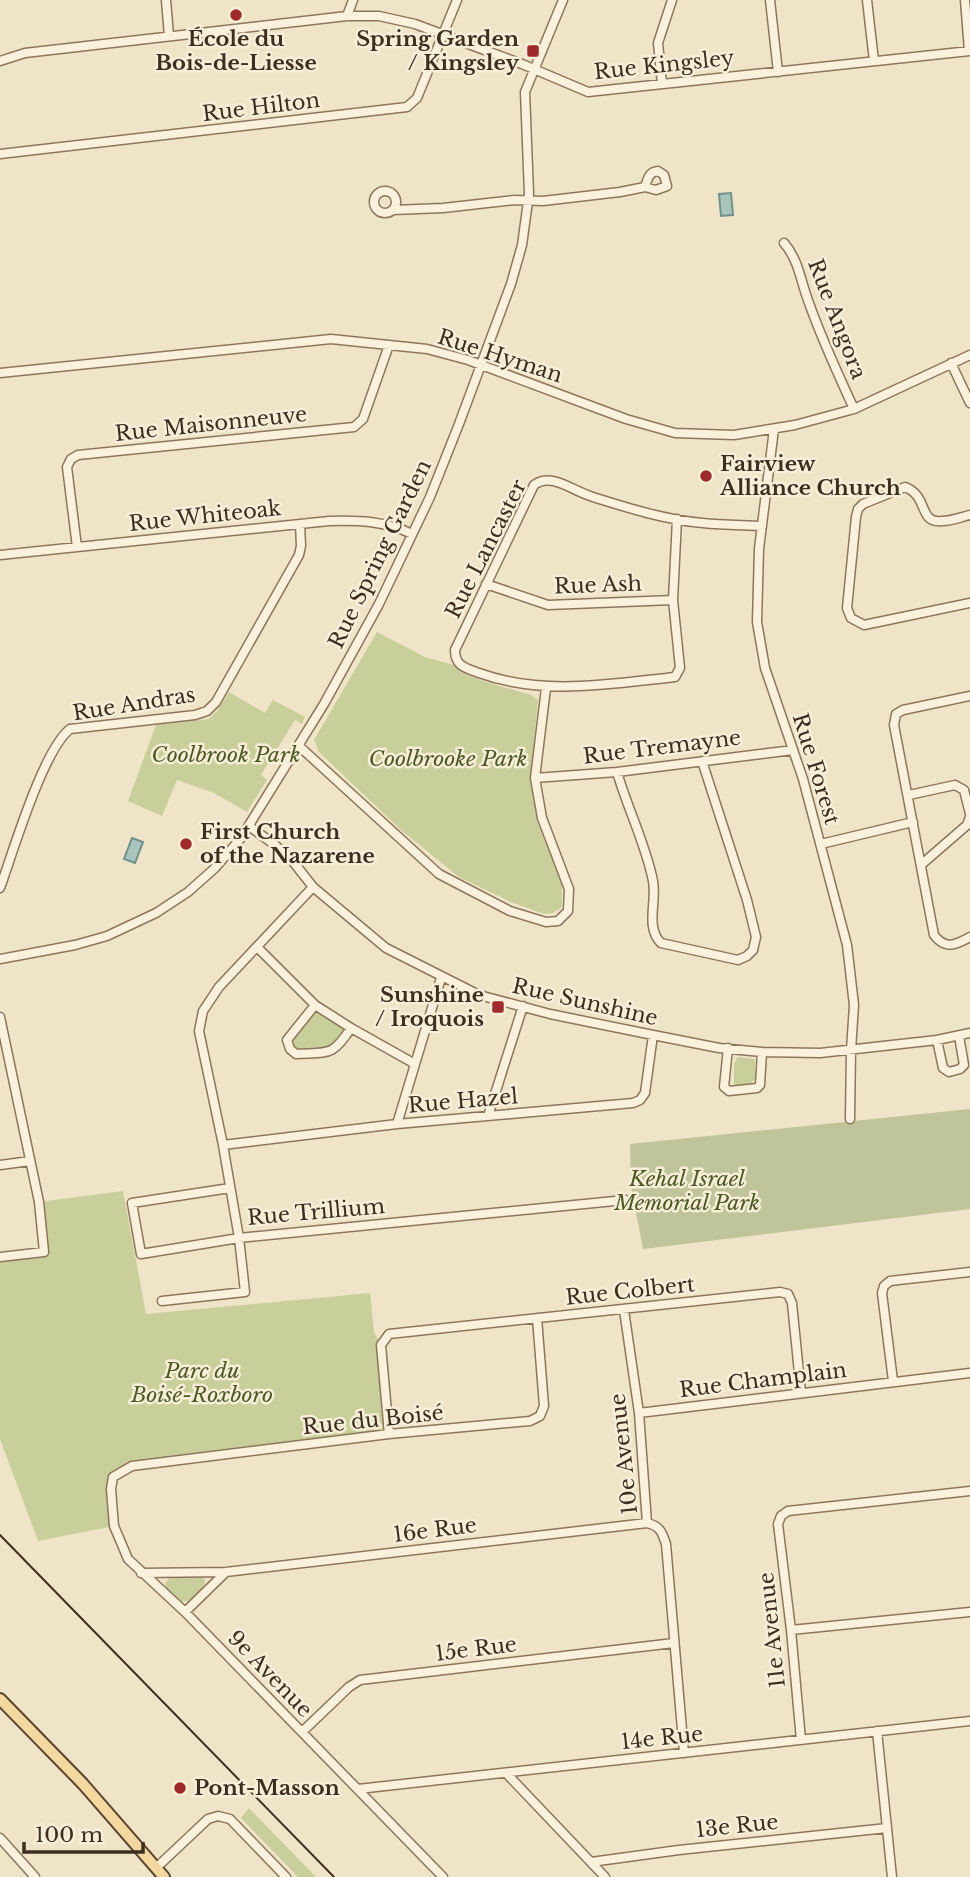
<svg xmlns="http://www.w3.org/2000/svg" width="970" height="1877" font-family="'Libre Baskerville',serif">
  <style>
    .green { fill: #c9cf9b }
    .cemetery { fill: #bfc49a }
    .water { fill: #a9c4bc; stroke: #6f938a; stroke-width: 2 }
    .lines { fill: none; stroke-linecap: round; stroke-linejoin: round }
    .minor-casing { stroke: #8d765c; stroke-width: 11 }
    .major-casing { stroke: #5b4430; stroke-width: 14 }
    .minor { stroke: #faf1dc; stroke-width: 8 }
    .major { stroke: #f3d9a0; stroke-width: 10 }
    .tram { stroke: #3d2e20; stroke-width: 2 }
    .poi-dot { fill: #9e2a2b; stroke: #f7eed8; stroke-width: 2.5 }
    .labels { text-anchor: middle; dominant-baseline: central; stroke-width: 5; stroke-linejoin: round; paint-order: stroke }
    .poi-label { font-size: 21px; font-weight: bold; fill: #3d2e20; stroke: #f7eed8; text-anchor: start }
    .street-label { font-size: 21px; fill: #3d2e20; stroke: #f7eed8 }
    .park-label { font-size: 21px; font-style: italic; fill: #4d5a26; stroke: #f7eed8 }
  </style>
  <rect width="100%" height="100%" fill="#f0e4c8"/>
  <path class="green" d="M377,632L425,657L454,665L460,672L483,681L531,695L538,700L530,780L537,821L562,885V907L553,913L544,914L511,902L459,877L402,831L319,752L314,740Z
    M229,692L265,713L273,700L305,717L302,724L295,720L261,775L267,780L247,812L214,793L177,780L162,816L128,801L156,725L209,719L217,711Z
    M316,1010L345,1030C330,1051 324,1048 300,1050L293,1044L296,1032Z
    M738,1057L755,1059V1079L749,1085H734V1064Z
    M123,1191L146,1314L370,1293L374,1332L381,1345L389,1434L132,1466L113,1477L114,1526L38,1541L0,1439V1257L44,1252L39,1202Z
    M170,1577H201L205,1579C203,1607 170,1609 165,1584Z
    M249,1808L316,1877H298L241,1818Z"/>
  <path class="cemetery" d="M970,1109V1209L643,1249L631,1186L630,1144Z"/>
  <path class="water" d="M731,193L733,215L721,216L719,194Z
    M132,838L143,842L135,863L124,859Z"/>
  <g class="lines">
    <g class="minor-casing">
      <path id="minor" d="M166,0L169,36
        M770,0L778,72
        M867,0L874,61
        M965,0L969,51
        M347,16L353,0
        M0,61L25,53L347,16H379L415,24L522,64L588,92L970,51
        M662,84L658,43L672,0
        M0,154L407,107L417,98L457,0
        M374 202a11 11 0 1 1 22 0a11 11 0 1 1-22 0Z
        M393,210L443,208L514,200L543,201L620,192L645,187L656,190L667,186L664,175L658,171C649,172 648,178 645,187
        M784,243C799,260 801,283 809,303C822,340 838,374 854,409
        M951,363L970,403
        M0,373L331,339L427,349L468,360L626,419L675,433L734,435L795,425L854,409L970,355
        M774,429L759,549L757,622L765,668L803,779L847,945L854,1005L851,1050L850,1119
        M970,515C961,517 952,521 942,521C918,524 929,496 905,487L863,504L858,509L856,517L847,608L851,618L864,625L970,603
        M677,519L673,600L680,668L675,677C609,684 543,696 479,673C465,668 455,666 455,650L534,485C552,472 572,491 593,497C628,508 666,520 703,523C722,525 742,525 762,526
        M77,547L67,467L71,459L78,455L354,427L363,419L389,345
        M0,555L329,521C358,520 386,521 412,534
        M486,584L548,605L673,600
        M970,696L903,710L896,714L894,725L934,935C945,950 956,945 970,937
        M299,746L439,874L510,911L546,922L558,921L568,911L569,889L542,818L535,778L546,688
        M617,772C627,807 646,845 653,881C657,902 645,927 661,943L738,960L747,956L753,950L756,937L747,900L702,761
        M535,778L617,772L793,750
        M909,795L955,785L964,790L970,814
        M249,826L275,845L291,859L313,887L386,948L479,995L550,1014L653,1035L719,1048L762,1052L820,1053L937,1040L970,1033
        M821,844L913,822
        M922,864L967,825L970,817
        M313,887L219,987L203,1011L199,1031L223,1145L239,1238L625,1200
        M0,888C13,852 43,750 70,729L195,715L207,711L216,702L299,555L301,546L300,524
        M257,947L315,1005
        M0,959L75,945L107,936L156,913L188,892L215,868L241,838L324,704L379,604L430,497L459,424L511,284L522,245L529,194L525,92L563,0
        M0,1017L39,1202L44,1252L0,1257
        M351,1028C332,1057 329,1052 296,1054L290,1049L287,1040L315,1005L351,1028L415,1064
        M937,1040L943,1068L949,1072L960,1069L964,1065L959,1036
        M728,1048L724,1087L729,1091L757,1088L760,1085L762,1052
        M488,1116L523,1006
        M397,1124L441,978
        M223,1145L397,1124L633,1103L640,1100L645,1093L653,1035
        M0,1165L30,1161
        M162,1301L245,1292L239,1238L141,1254L132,1203L230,1188
        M624,1310L639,1413L647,1523
        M893,1381L882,1293L884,1286L890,1281L970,1272
        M639,1413L970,1373
        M389,1434L381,1345L389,1334L780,1292L788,1294L792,1303L801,1393
        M141,1573L226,1572L647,1523C660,1526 662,1532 666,1544L684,1753
        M185,1612L226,1572
        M791,1630L970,1612
        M877,1731L892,1877
        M302,1732L349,1687L360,1680L674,1643
        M801,1740L791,1630L778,1524L781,1516L788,1511L970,1491
        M506,1773L605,1877
        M358,1789L970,1721
        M0,1838L35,1877
        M591,1862L679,1850L887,1828
        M156,1868L208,1819L218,1816L230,1819L286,1877
        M443,1877L185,1612L128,1559L114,1526L111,1489L113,1477L132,1466L389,1434L530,1421L540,1416L544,1406L537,1318"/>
    </g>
    <g class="major-casing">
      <path id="major" d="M0,1699L83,1784L164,1877"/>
    </g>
    <use href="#minor" class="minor"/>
    <use href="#major" class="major"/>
    <path class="tram" d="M0,1535L334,1877"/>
  </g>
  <g class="poi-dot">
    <circle cx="236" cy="15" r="7"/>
    <rect x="526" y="44" width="14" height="14" rx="3.5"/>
    <circle cx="706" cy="476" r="7"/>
    <circle cx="186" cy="844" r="7"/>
    <rect x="491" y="1000" width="14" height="14" rx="3.5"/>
    <circle cx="180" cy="1788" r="7"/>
  </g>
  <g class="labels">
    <g class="poi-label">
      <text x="236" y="39" text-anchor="middle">École du<tspan x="236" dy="24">Bois-de-Liesse</tspan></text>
      <text x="519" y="39" text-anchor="end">Spring Garden<tspan x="519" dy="24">/ Kingsley</tspan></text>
      <text x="720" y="464">Fairview<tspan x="720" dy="24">Alliance Church</tspan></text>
      <text x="200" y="832">First Church<tspan x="200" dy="24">of the Nazarene</tspan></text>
      <text x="484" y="995" text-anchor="end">Sunshine<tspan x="484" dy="24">/ Iroquois</tspan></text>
      <text x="194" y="1788">Pont-Masson</text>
    </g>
    <g class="street-label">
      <text transform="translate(664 65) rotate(-6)">Rue Kingsley</text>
      <text transform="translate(261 107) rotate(-7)">Rue Hilton</text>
      <text transform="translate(837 319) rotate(69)">Rue Angora</text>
      <text transform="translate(500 356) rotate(18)">Rue Hyman</text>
      <text transform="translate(211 424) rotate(-6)">Rue Maisonneuve</text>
      <text transform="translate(205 516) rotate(-6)">Rue Whiteoak</text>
      <text transform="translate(486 549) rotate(-63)">Rue Lancaster</text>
      <text transform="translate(380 554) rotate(-64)">Rue Spring Garden</text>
      <text transform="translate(598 585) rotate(-2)">Rue Ash</text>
      <text transform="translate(134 704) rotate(-9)">Rue Andras</text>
      <text transform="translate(662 747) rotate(-7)">Rue Tremayne</text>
      <text transform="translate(816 769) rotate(73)">Rue Forest</text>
      <text transform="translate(585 1002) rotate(13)">Rue Sunshine</text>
      <text transform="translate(463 1101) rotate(-5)">Rue Hazel</text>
      <text transform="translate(316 1212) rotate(-5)">Rue Trillium</text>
      <text transform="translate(630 1291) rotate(-6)">Rue Colbert</text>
      <text transform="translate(763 1380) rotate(-7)">Rue Champlain</text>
      <text transform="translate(373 1420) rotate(-6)">Rue du Boisé</text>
      <text transform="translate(624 1454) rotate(-96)">10e Avenue</text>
      <text transform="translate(435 1530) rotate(-7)">16e Rue</text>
      <text transform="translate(772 1630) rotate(-96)">11e Avenue</text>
      <text transform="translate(476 1649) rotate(-7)">15e Rue</text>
      <text transform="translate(270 1674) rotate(46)">9e Avenue</text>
      <text transform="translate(662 1738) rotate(-6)">14e Rue</text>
      <text transform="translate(737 1826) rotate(-6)">13e Rue</text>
    </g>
    <g class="park-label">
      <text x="226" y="755">Coolbrook Park</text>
      <text x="448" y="759">Coolbrooke Park</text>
      <text x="687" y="1179">Kehal Israel<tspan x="687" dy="24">Memorial Park</tspan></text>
      <text x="202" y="1371">Parc du<tspan x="202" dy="24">Boisé-Roxboro</tspan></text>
    </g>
  </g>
  <path d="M24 1842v10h119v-10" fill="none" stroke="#3d2e20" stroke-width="3.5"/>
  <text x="35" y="1842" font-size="21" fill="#3d2e20" stroke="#f7eed8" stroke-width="5" paint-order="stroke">100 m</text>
</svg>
